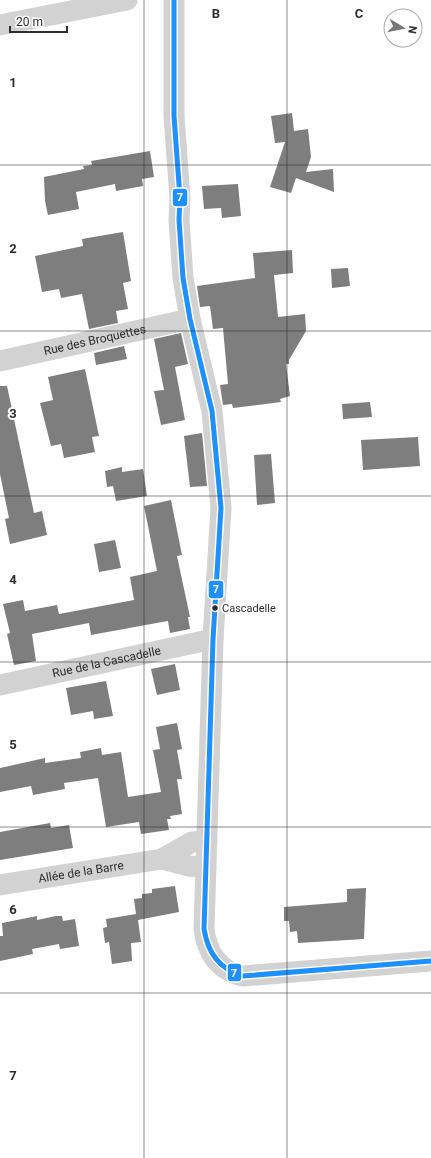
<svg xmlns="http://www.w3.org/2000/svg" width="431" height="1158" font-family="Roboto,sans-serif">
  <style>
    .building { fill: #7e7e7e }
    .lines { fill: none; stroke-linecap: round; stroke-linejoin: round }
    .street { stroke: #d2d2d2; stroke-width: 21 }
    .bus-1-casing { stroke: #fff; stroke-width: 8 }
    .bus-1 { stroke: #1e90ff; stroke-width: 5 }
    .grid { fill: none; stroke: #2d2d2d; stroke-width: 1; stroke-opacity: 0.55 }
    .bus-dot { fill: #2d2d2d; stroke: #fff; stroke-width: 1.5 }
    .labels { text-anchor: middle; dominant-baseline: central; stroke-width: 4; stroke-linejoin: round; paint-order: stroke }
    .bus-label { font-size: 11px; fill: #2d2d2d; stroke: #fff; text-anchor: start }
    .street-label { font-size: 12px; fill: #2d2d2d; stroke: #fff }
    .grid-label { font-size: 13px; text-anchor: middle; font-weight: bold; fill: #2d2d2d; stroke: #fff; stroke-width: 4; stroke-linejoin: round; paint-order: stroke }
    .line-badge { stroke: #fff; stroke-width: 1.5 }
    .badge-label { font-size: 11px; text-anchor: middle; font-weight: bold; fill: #fff }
  </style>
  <rect width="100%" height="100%" fill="#fff"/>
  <path class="building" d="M292,113L294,131L308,129L311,157L306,172L333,169L334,192L296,178L291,193L270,187L285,142L275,143L271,116Z
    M150,151L154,177L142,179L143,186L116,191L115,184L76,192L79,209L48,215L45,201L44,177L84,169L83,166L92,165L91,161Z
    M238,184L241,216L222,218L221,208L204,209L202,186Z
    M123,232L131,281L123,283L128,309L116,311L118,323L89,329L82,294L61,298L59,289L42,292L35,256L83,246L82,239Z
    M292,250L293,273L274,275L278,317L305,314L306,331L289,360V364H286L290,396L280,399L281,402L233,408L232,404L223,405L220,385L228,384L223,328L213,329L210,306L200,307L197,286L255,278L253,253Z
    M348,268L350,286L332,288L331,269Z
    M181,333L188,364L175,367L185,420L161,425L154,391L164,390L154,339Z
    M124,346L127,359L96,365L94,353Z
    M85,369L99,436L92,437L95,452L64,458L61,444L51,446L40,403L53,400L48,377Z
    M0,386H7L34,513L42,511L47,535L10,544L5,519L9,518L0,474Z
    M370,402L372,417L343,419L342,404Z
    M202,433L207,486L190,487L184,436Z
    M418,437L420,466L363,470L361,440Z
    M271,454L275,503L257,505L254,455Z
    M122,467V472L143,469L147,496L116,501L113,486L107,487L105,471Z
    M171,500L182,555L177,556L190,617H188L190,629L170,633L168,621L162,622L91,635L89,623L32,634L36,661L14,665L7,634L10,633L3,604L23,600L25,611L57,605L59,614L134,600L130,577L157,571L144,506Z
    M115,540L121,568L99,572L94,544Z
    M175,664L180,690L157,695L151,669Z
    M106,681L113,716L94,719L93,711L71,715L66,688Z
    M177,723L182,749L177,750L182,779H177L182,814L170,816L171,819H167L169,830L141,834L139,822L106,827L98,778L64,783L65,789L33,795L31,786L0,792V768L45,758V763L81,758L80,752L101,748L102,755L121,752L128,797L161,792L153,750L160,749L156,727Z
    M50,823L51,828L69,825L73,848L0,860V832Z
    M175,886L179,912L138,920L141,942L131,943L132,961L112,964L109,942L105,943L103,928L107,927L106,919L136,914L134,899L142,898V894L152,893V889Z
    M366,888L364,939L298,943L297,931L290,932L289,921H284V907L347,902V889Z
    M37,916V920L56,916H62L63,921L75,919L79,946L60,949L59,944L32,949L33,954L0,961V936H3L2,923Z"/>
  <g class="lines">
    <g class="street">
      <path d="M174,0V116L180,198L179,220L183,278L190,319L212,411L221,508L213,639L204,929C207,953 219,971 243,976L431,961"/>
      <path d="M0,25L127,0"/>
      <path id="s1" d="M0,361L190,319"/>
      <path id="s2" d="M0,685L213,639"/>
      <path d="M206,868L189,866L162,859L192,842L207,841"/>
      <path id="s3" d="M0,885L162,859"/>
    </g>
    <g class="bus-1-casing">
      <path id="bus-1" d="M174,0V116L180,198L179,220L183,278L190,319L212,411L221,508L213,639L204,929C208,953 219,969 243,976L431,961"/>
    </g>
    <use href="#bus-1" class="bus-1"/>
  </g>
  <path class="grid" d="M144,0V1158M287,0V1158M0,165H431M0,331H431M0,496H431M0,662H431M0,827H431M0,993H431"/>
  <circle class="bus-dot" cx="215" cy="608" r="3.5"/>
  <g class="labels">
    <g class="bus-label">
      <text x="222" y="608">Cascadelle</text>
    </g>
    <g class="street-label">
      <text stroke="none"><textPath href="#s1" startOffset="97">Rue des Broquettes</textPath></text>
      <text stroke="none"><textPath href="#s2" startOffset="109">Rue de la Cascadelle</textPath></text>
      <text stroke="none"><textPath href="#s3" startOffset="82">Allée de la Barre</textPath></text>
    </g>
  </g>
  <g class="grid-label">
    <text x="216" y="18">B</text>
    <text x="359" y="18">C</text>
    <text x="13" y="87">1</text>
    <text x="13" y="253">2</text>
    <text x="13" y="418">3</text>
    <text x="13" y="584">4</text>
    <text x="13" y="749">5</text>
    <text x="13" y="914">6</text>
    <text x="13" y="1080">7</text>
  </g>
  <g class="line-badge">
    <rect x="172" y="188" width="16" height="19" rx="4" fill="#1e90ff"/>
    <rect x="208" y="580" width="16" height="19" rx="4" fill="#1e90ff"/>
    <rect x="227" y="963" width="15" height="19" rx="4" fill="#1e90ff"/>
  </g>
  <g class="badge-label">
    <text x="180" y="201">7</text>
    <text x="216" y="593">7</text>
    <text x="234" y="977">7</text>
  </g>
  <g transform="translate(403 28) rotate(100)"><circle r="19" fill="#ffffff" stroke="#ababab"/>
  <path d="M0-3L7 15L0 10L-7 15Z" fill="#767676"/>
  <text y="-6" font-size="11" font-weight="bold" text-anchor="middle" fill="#2d2d2d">N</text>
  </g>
  <path d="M10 26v6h57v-6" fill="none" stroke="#2d2d2d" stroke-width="2"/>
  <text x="16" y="26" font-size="12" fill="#2d2d2d" stroke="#ffffff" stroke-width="3" paint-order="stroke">20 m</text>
</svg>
